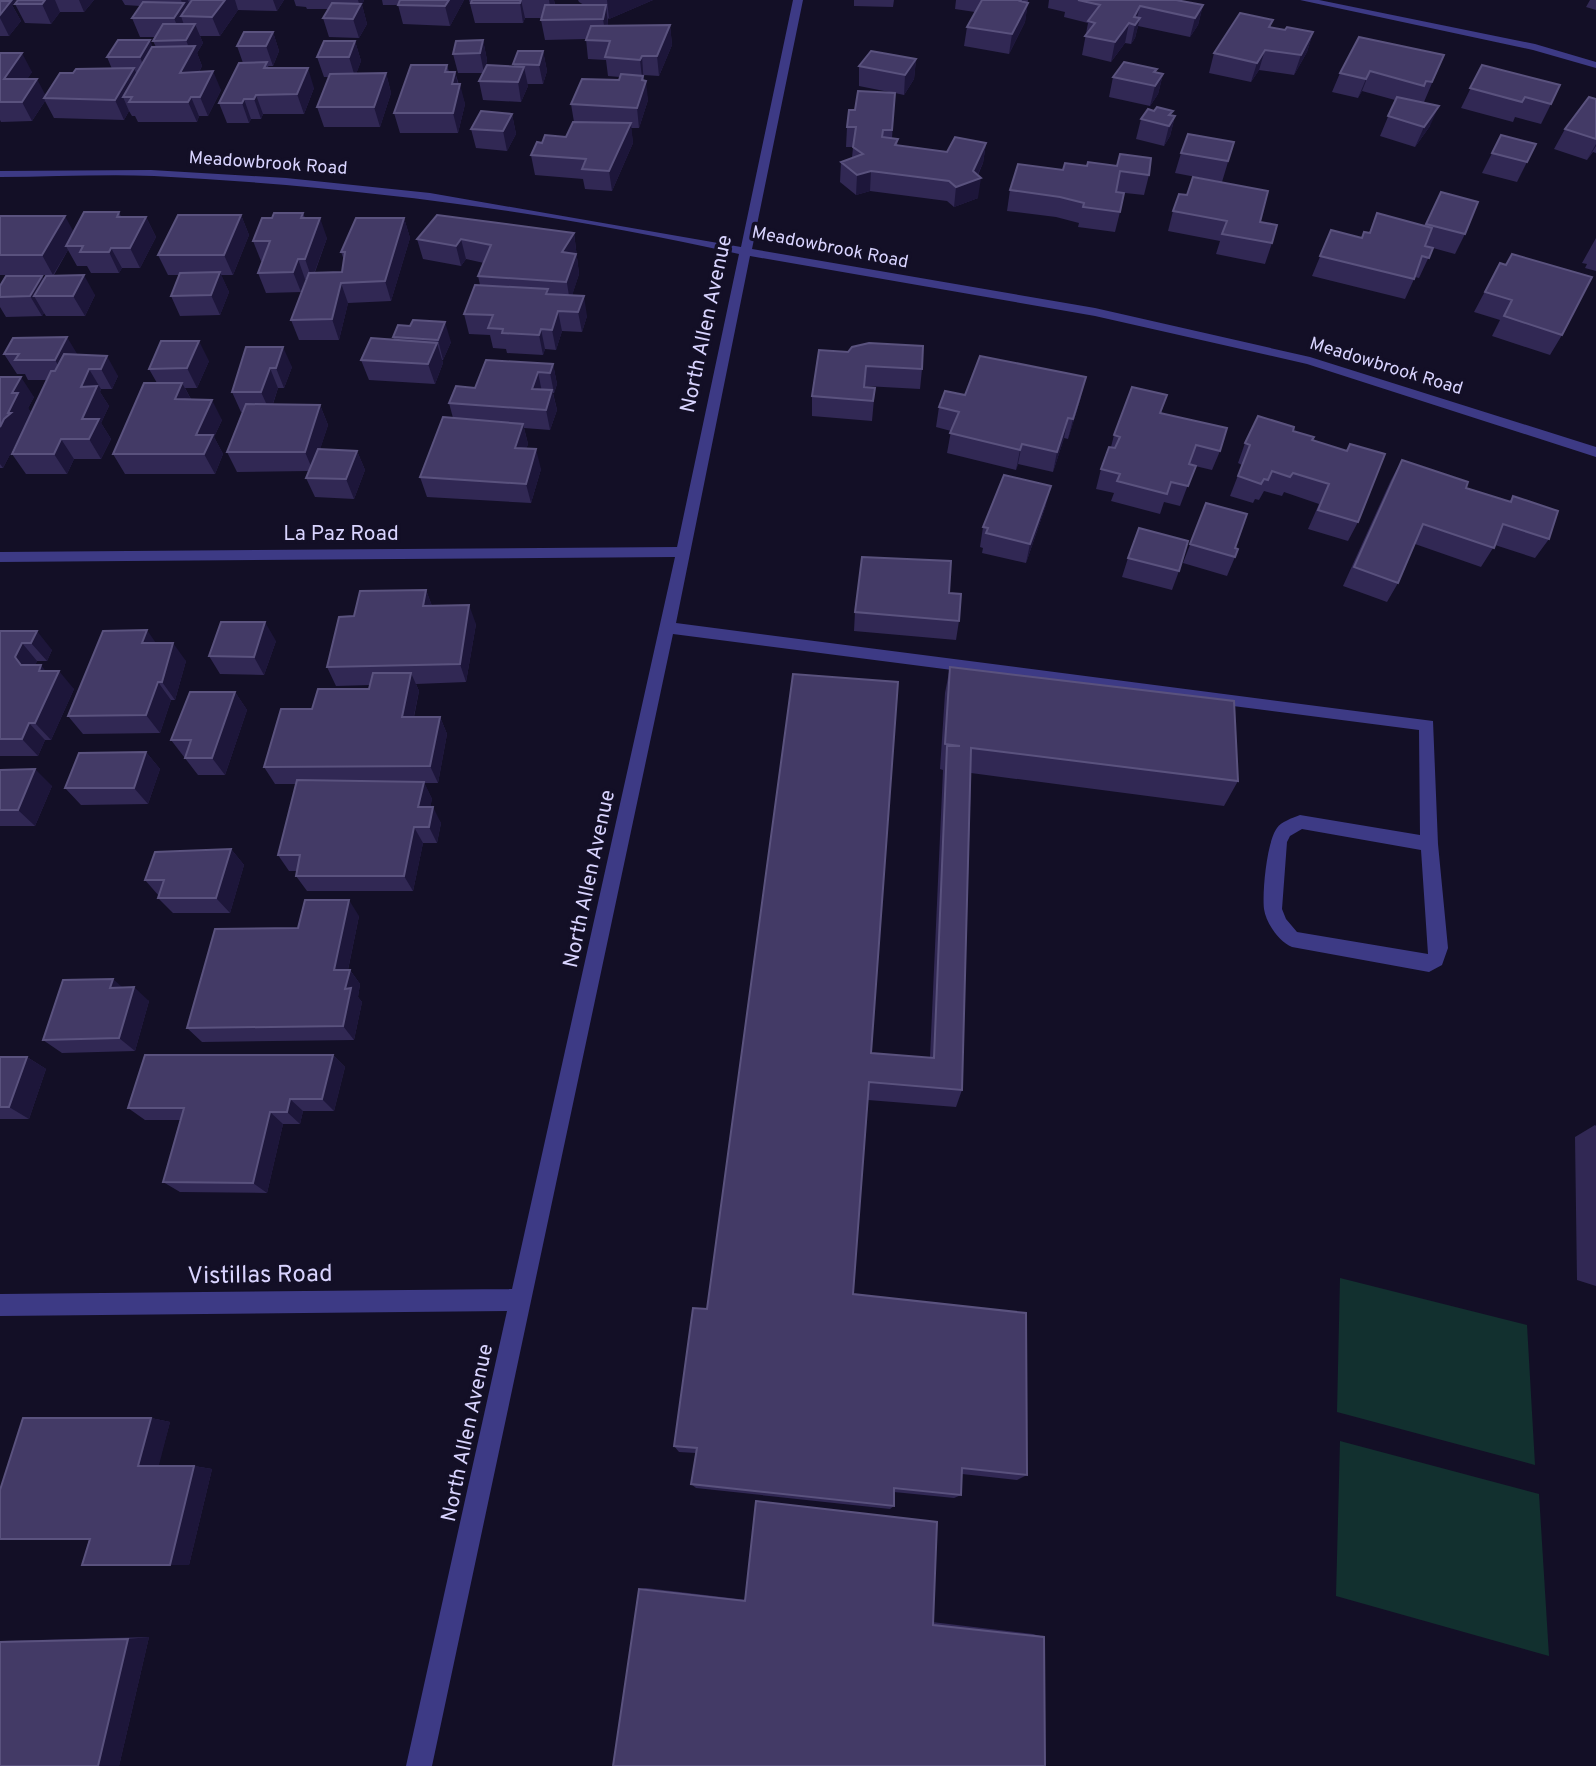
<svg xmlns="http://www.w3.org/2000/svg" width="1596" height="1766" font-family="Overpass,sans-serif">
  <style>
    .green { fill: #12302f }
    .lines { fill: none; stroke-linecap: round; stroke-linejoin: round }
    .minor { fill: #3d3a85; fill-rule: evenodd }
    .wall { fill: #312854 }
    .shaded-wall { fill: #1d163a }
    .building { fill: #433a66; stroke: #5a527e; stroke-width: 2 }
    .labels { text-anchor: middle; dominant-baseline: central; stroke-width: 7; stroke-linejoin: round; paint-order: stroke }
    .far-street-label { font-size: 18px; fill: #d9d4ff; stroke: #130f26 }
    .street-label { font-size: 21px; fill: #d9d4ff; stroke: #130f26 }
    .near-street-label { font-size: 24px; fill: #d9d4ff; stroke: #130f26 }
  </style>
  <rect width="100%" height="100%" fill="#130f26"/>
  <path class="green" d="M1340,1278L1527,1325L1535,1465L1337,1412Z
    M1340,1441L1539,1494L1549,1656L1336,1596Z"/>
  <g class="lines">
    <path class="minor" d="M793,0H803L752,249L1095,308L1310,357L1596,447V457L1307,364L1095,316L750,256L676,623L1433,721L1438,844L1448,948L1442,965L1429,972L1292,947C1279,942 1266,923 1264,909C1262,892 1267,841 1277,828C1281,822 1292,818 1300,815L1420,835L1419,730L673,634L432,1766H406L507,1311L0,1316V1294L512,1289L675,557L0,562V552L677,547L739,254C549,211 349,186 154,176C103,174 51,177 0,177V171L151,170L286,178L430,193L741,247ZM1302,829L1421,850L1428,954L1297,932L1286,919L1282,909L1287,842L1290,836Z
      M1300,0H1319L1535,44L1596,62V68L1533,50Z"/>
  </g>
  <path class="wall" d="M0,0H16L12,5L21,21L9,36H0Z
    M18,0H94L84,12H60L51,24L25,23L15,4Z
    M122,0H284L277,11L238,10L220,36H200L203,43L197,53L202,66L199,72L221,90L208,116H199L197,122H138L135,116H132L129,111L124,120L54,118L45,101L32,121L1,122L0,120V53L32,72L27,79L46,95L73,73L112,69L107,57L156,47L153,41L155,37H140L132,18L140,6L125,5Z
    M294,0H364L362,5L367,24L359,38L329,37L323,18L329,9H307L306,7L296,6Z
    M382,0H464L450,26L403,24L398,5H383Z
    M469,0H554L555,5H584L579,2L578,0H653L609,19L608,18V26L670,25L672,45L659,76L644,75V81L648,100L639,128H631L633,143L612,191L585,189L583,179L535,175L531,155L542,143L566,137L574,122L571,104L619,80L620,77L608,76L606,60L588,59L586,39L545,40L541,20L542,18H525L523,23H475Z
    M854,0H894L893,7L854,6Z
    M956,0H1028L1025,22L1009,54L964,46L967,27L975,12L955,9Z
    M1049,0H1176L1203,5L1198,25L1190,37L1138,26L1135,38L1131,44L1125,43L1111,62L1082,55L1088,23L1064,17L1065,12L1048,8Z
    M1590,0H1596V10L1586,7Z
    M1271,28L1285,30L1313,32L1307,52L1294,75L1259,70L1251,82L1209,73L1214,53Z
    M273,32L279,51L273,66H268L269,68L314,88L304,114H263L261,119H251L249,123H227L219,103L243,63L237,46Z
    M483,40L487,60L485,69L514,66L513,64L543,51L547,71L543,84H527L528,86L521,102L483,100L479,81L483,73H458L453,54Z
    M355,41L361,61L356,74L386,73L391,93L380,127H324L317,107L329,77H324L317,57Z
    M1444,55L1424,102L1417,101L1430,126L1415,147L1380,136L1395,100L1362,91L1358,98L1332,92L1340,73Z
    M916,59L914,79L904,95L895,93L892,138L898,139L897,146L947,152L986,143L983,163L978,175V198L954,207L947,201L870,191L856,195L840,182L841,162L852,158L853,147H846L847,127L855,110L894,93L859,86V66Z
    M447,65L449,72H455L465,104L458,133H400L394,113Z
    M1482,65L1551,104L1541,124L1515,117L1513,122L1461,108Z
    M1157,69L1156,72L1163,74L1158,94L1150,106L1109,97L1113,77Z
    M1596,99V153L1593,152L1587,160L1554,149L1565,129Z
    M1154,111H1173L1171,115L1175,116L1170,136L1164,146L1136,139L1141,119Z
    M512,114L516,134L507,151L476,148L471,129Z
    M1501,135L1536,144L1517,182L1482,173Z
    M1234,142L1222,182L1175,173L1181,153Z
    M1065,163L1149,175L1144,195L1116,192L1120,212L1115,232L1078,227L1079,223L1056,217L1007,211L1010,190L1063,170Z
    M1441,192L1465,234L1455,254L1433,248L1419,278L1415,277L1405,299L1312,276L1331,230L1361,238L1369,233L1377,213L1425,226Z
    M1173,211L1260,222L1272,243L1265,264L1216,254L1220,241L1168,231Z
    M119,212L121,217H146L156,237L140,268H122L119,273H91L87,266H77L68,250L54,275L95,295L85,316H46L44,313L42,316L6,317L0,307V286L42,276L44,279L51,275H0V216L74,232Z
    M303,213L305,218L327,238L315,272H342L344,260L341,252L404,218L410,238L391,301L348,303L339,340H299L291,320L306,279H305L301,292L266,293L258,273L262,261H261L253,241L272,218Z
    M241,215L249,235L233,275H221L229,292L220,315L180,316L171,296L179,275H168L158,255Z
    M574,233L579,274L572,295L587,316L582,332L562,331L556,350L545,349L543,355L507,353L506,349L493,348L490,335L469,334L464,314L480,285L478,276L484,263L466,259L461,266L423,259L417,239Z
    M1596,238V271L1585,268L1587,264L1582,263Z
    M1500,263L1562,335L1550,355L1492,336L1500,320L1474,312Z
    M398,325L451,342L443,360H442L443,363L435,384L369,380L361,360L394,340L393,337Z
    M246,347L292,367L284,388H278L273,404L320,405L328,425L320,449L357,451L365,470L354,499L315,497L306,478L308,471L237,472L227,452L242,412H241L232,392Z
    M848,352L922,369L920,389L865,386V387L875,388L872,421L812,416V396Z
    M4,354L78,355L118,376L112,389H101L100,392L109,406L101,423L111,439L101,459H74L67,474H26L12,454L20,437L18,439L3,468H0V377L34,397L28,408L31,413L47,380H28L25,374H17Z
    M209,361L197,388H185L191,399L222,420L214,437L223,454L215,474H125L113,454L157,383L149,369Z
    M553,364L557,384L554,393H553L557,410L550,430L524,428L528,444L526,449L541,469L531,503L427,497L420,477L453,418L449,403L475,388Z
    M965,395L1081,397L1068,439L1064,438L1053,472L1018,464L1016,470L947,453L951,431L936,427L939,407Z
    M1167,395L1161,413L1220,451L1212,470L1195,466L1180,506L1164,502L1160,514L1111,501L1114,493L1096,489L1101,469L1111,447L1114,435Z
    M1293,431L1312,440L1358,522L1348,541L1308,529L1319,504L1284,492L1282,496L1264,491L1259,500L1255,499L1253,503L1230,496L1242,465L1238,463L1245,443Z
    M1402,460L1466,488L1509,502L1513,496L1549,539L1535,558L1495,545L1481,567L1415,544L1398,583L1387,602L1343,586L1391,480Z
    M1206,503L1235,557L1227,576L1183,563Z
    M1046,505L1026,563L982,553L983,548L980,547L983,527Z
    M1128,558L1179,571L1172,590L1122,577Z
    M426,590L432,606L476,624L466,682L416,684L419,691L414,717H440L447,734L438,783H424L432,799L430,807L441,823L437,843H423L413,891H307L296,876L297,871H289L278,855L296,784H275L264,767L369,689L370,685L336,686L327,667L354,616Z
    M949,593L959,621L956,640L854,631L855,612Z
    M0,631L52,650L47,661H37L35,665L74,689L51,740H45L38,756H0Z
    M276,641L264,675L220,674L209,656Z
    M155,643L186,661L175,700H171L160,733L83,734L68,716Z
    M950,667L1238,781L1224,806L971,773L962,1090L956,1107L868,1100L853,1294L1027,1475L1017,1480L962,1474L961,1495L954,1498L894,1492V1506L890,1509L696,1488L691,1484L696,1453L679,1452L674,1446L707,1309L871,1053L930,1058L943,770L940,769L945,693Z
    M235,692L247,710L225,775H198L171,740Z
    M146,752L160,769L148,804L81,805L65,788Z
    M0,770L52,786L35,826H0Z
    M231,849L244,865L230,913H173L158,898L159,896L145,880Z
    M359,916L348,970H350L360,984L358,997L362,1002L354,1040L202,1042L187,1028L298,928Z
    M123,988L149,1001L135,1051L62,1053L43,1040Z
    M333,1055L345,1067L334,1111H303L300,1124H283L267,1193L180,1192L163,1182L181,1120H145L128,1108Z
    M0,1057H27L46,1069L29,1119H0Z
    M1595,1125L1596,1126V1286L1577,1280L1575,1137Z
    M151,1418L170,1422L158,1466H194L212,1469L189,1565H82L89,1540L0,1539V1490Z
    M646,1588L1033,1634L1044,1637L1045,1766L639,1589Z
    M149,1637L119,1766H0V1641Z"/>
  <path class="shaded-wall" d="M4,0H16L12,5L21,21L9,36L0,18V15L7,6Z
    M45,0H55L60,12L51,24L42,4Z
    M79,0H94L84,12Z
    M181,0H188L189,2L186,7L189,16H181L186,31L182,38L174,18L183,5Z
    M225,0H235L238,10L220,36L212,17Z
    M273,0H284L277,11Z
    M358,0H364L362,5L367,24L359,38L353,19L360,7Z
    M449,0H464L450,26L445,6Z
    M521,0L525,18L523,23L520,3Z
    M549,0H554L555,6L552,18Z
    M607,0H653L609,19Z
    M1028,3L1025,22L1009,54L1012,34Z
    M606,5L608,24L606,39L603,19Z
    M1203,5L1198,25L1190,37L1195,18Z
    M1140,6L1136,23L1140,18L1135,38L1131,44L1135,25L1134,17Z
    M1129,23L1125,43L1111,62L1115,42Z
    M195,24L203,43L197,53L202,66L188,93L180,73L191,53L186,40Z
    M670,25L672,45L659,76L657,56Z
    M273,32L279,51L273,66L266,46Z
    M1313,32L1307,52L1294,75L1301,55Z
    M150,40L158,59L148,77L140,57Z
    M483,40L487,60L484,73L480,53Z
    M355,41L361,61L355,77L349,57Z
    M1265,50L1259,70L1251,82L1257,63Z
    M543,51L547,71L543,84L539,65Z
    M22,53L32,72L14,99L4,79Z
    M642,56L644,86L646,81L648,100L639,128L637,108L642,78L640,60Z
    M916,59L914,79L904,95L905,75Z
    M524,67L528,86L521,102L518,82Z
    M134,68L143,88L132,97H123L129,111L124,120L115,100Z
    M308,68L314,88L304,114L297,94Z
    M213,71L221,90L208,116L200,97Z
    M1370,71L1362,91L1358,98L1366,79Z
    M455,72L459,89L460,84L465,104L458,133L453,113L452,84Z
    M386,73L391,93L380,127L374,107Z
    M1163,74L1158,94L1150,106L1155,86Z
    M37,79L47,98H44L45,101L32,121L22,102Z
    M256,95L263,114L261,119L254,99Z
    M191,97L199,116L197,122L188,102Z
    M244,99L251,119L249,123L242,103Z
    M1439,106L1430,126L1415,147L1424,127Z
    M512,114L516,134L507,151L503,131Z
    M1175,116L1170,136L1164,146L1169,126Z
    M631,123L633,143L612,191L609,171Z
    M986,143L983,163L975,180L981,178L978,198L954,207L956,187L973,171Z
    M1596,144V146L1587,160Z
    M871,171L870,191L856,195L857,175Z
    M241,215L249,235L233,275L224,255Z
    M65,216L76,236L66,246L68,250L53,275L42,255Z
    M146,217L156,237L140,268L130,248Z
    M320,218L327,238L312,279L305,259Z
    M404,218L410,238L391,301L385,281Z
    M574,233L579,274L570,302L562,252Z
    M461,239L466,259L461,266L456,246Z
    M111,248L122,268L119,273L109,252Z
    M298,259L305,279L301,292L293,272Z
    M220,272L229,292L220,315L211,295Z
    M84,275L95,295L85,316L73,296Z
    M42,276L53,296H34L44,313L42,316L30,296Z
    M341,283L348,303L339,340L332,319Z
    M584,296L587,316L582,332L578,312Z
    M558,311L562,331L556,350L552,330Z
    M445,322L451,342L443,360L438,340Z
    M541,329L545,349L543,355L539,335Z
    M67,337L79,357L67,380L55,360Z
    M199,341L209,361L197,388L187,368Z
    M437,343L443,363L435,384L428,364Z
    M283,347L292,367L284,388L276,368Z
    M107,356L118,376L112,389L101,369Z
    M553,364L557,384L554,393L550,373Z
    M270,368L278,388L270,412L261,392Z
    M89,369L101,389L100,392L109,406L101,423L111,439L101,459L89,439L82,419L81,387Z
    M538,372L542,392L532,389Z
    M21,377L34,397L28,408L32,413L25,433L18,439L3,468L0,464V427L8,413L12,393Z
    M1086,377L1081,397L1068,439L1073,419Z
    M182,383L193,403L175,399Z
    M552,390L557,410L550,430L546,410Z
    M212,400L222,420L214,437L223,454L215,474L204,454L196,435Z
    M320,405L328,425L313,471L305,452Z
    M1068,418L1064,438L1053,472L1057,452Z
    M523,424L528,444L520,468L515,448Z
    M61,439L74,459L67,474L54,454Z
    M1022,444L1018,464L1016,470L1020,450Z
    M536,449L541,469L531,503L526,484Z
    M357,451L365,470L354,499L346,479Z
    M1051,486L1046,505L1026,563L1030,544Z
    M426,590L433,609L423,606Z
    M469,605L476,624L466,682L460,664Z
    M265,622L276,641L264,675L254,657Z
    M147,630L160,649L142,643Z
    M37,631L52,650L47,661L31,643Z
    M22,643L37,661L31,676L15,657Z
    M173,643L186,661L175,700L162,682Z
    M41,665L54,682L59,671L74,689L51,740L35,723L39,671Z
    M411,673L419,691L410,734L402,717Z
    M158,682L171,700L160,733L146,715Z
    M235,692L247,710L225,775L212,758Z
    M440,717L447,734L438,783L430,766Z
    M29,723L45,740L38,756L22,739Z
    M146,752L160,769L148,804L134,788Z
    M35,769L52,786L35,826L18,810Z
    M424,782L432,799L427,823L418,807Z
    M433,807L441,823L437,843L429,827Z
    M414,827L423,843L413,891L404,876Z
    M231,849L244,865L230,913L216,898Z
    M349,900L359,916L345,984L334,970Z
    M350,970L360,984L358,997L362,1002L354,1040L343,1026L345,989Z
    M113,979L130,994L110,988Z
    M134,987L149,1001L135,1051L119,1038Z
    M333,1055L345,1067L334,1111L322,1099Z
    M27,1057L46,1069L29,1119L9,1107Z
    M290,1099L303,1111L300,1124L287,1112Z
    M270,1112L283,1124L267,1193L253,1183Z
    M151,1418L170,1422L158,1469L138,1466Z
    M194,1466L212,1469L189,1565H170Z
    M149,1637L119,1766H98L128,1639Z"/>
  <path class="building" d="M18,0H45L42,4H15Z
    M192,0H225L212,17L181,16Z
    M400,0H449L445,6L398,5Z
    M472,0H521L520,3H471Z
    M982,0H1021L1020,1L1028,3L1012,34L967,27Z
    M1078,0H1176L1203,5L1195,18L1140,6L1134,17L1140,18L1135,25L1129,23L1115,42L1085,36L1095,23L1088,21L1100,5Z
    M0,1H11L0,15Z
    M143,2L184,3L174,18H132Z
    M332,3L361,4L353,19L323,18Z
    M545,5H606L603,19L541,20Z
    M1240,13L1273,20L1269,27L1285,30L1287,27L1313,32L1301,55L1265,50L1257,63L1214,53Z
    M163,24H195L186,40L153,41Z
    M670,25L657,56H642L640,60L605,57L610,41L586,40L591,26Z
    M244,32H273L266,46H237Z
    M1359,37L1444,55L1432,82L1426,81L1424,86L1370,71L1366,79L1340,73Z
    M118,40H150L140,57H107Z
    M483,40L480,53L453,54L456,41Z
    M324,41H355L349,57H317Z
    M195,46L180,73L213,71L200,97H191L188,102H129L132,97H123L152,47Z
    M518,51H543L539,65L513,64Z
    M871,51L916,59L905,75L859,66Z
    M0,53H22L4,79H37L22,102H0Z
    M267,62L264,68H308L297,94L256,95L254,99H244L242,103H219L239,63Z
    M1124,62L1157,69L1154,72L1163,74L1155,86L1113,77Z
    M411,65H447L445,72H455L452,84H460L453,113H394Z
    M487,65L524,67L518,82L479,81Z
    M1482,65L1560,85L1551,104L1525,97L1522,102L1470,88Z
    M134,68L115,100L44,98L60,73H73L76,69Z
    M386,73L374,107H317L330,74Z
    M621,74L643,76L642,80L646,81L637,108L571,104L582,79L619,80Z
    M858,91L895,93L892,130H883L882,137L898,139L895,145L947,152L955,137L986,143L973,171L981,178L956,187L949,181L871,171L857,175L841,162L863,154L853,147L856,127H847L849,110H855Z
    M1397,97L1439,106L1424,127L1388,116Z
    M1589,97L1596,99V139L1565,129Z
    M1157,107L1173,111L1169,115L1175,116L1169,126L1141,119L1148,109L1154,111Z
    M481,111L512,114L503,131L471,129Z
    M573,122L631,123L609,171L582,169L586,159L531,155L537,142L542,143L545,135L566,137Z
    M1188,134L1234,142L1228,161L1181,153Z
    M1501,135L1536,144L1527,162L1492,153Z
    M1120,154L1151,158L1149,175L1120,171L1116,192L1124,193L1120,212L1083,207L1084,203L1060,197L1010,190L1018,164L1063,170L1065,163L1087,166L1088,162L1117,166Z
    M1193,177L1268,191L1260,222L1277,225L1272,243L1222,234L1227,221L1173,211L1179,194L1187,195Z
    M1441,192L1478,202L1465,234L1426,224Z
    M84,212H119L117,217H146L130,248H111L109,252H80L83,246H66Z
    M274,213H303L301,218H320L305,259H298L293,272L258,273L270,241H253L262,218H272Z
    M1377,213L1432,228L1425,246L1433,248L1429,258L1422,256L1414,279L1320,256L1331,230L1362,238L1364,232L1370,233Z
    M178,215H241L224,255H158Z
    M437,215L574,233L562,252L576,254L566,282L478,276L491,245L461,239L456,246L417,239Z
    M0,216H65L42,255H0Z
    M356,218H404L385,281L341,283L332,319L291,320L309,273L342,272L345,252H341Z
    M1512,254L1592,277L1562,335L1504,316L1512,300L1485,292L1500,263L1506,265Z
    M220,272L211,295L171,296L180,273Z
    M84,275L73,296H34L46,276Z
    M6,276H42L30,296L0,297V286Z
    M475,285L548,289L546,294L584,296L578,312L558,311L552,330L541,329L539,335L502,333L503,329L488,328L493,315L464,314Z
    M413,320L445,322L438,340L393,337L398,325L410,326Z
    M67,337L55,360H15L19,354H4L13,338Z
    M371,338L437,343L428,364L361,360Z
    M161,341H199L187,368L149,369Z
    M869,343L923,346L922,369L866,366L864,387L875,388L873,401L812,396L819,350L848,352L852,347Z
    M246,347H283L276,368H270L261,392H232Z
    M64,354L107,356L101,369H89L81,387L97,386L82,419H99L89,439H61L54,454H12L51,371H55Z
    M980,356L1086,377L1073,419L1068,418L1057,452L1022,444L1020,450L950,433L959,412L939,407L945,391L965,395Z
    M486,360L553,364L550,373L538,372L532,389L552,390L546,410L449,403L456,386L475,388Z
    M0,377H21L12,393H18L8,413H11L4,419L0,427Z
    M144,383H182L175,399L212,400L196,435H213L204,454H113Z
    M1132,387L1167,395L1160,413L1227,428L1220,451L1196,445L1189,464L1196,466L1188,486L1171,482L1167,494L1117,481L1120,474L1101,469L1109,447L1115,448L1120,437L1114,435Z
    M246,404L320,405L305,452H227Z
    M1258,416L1294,427L1293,431L1314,437L1312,440L1347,451L1350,444L1385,454L1358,522L1318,510L1329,484L1293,473L1290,477L1272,471L1268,480L1264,479L1261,484L1238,476L1250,445L1245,443Z
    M443,417L523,424L515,448L536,449L526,484L420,477Z
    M318,449L357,451L346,479L306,478Z
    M1402,460L1468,482L1466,488L1511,502L1513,496L1558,511L1549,539L1503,524L1494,548L1423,524L1398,583L1354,567Z
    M1004,475L1051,486L1030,544L986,533L988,528L983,527Z
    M1206,503L1247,514L1235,548L1238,549L1235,557L1190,544Z
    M1139,528L1188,541L1179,571L1128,558Z
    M862,557L951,561L949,593L961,594L959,621L855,612Z
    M426,590L423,606L469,605L460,664L327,667L339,617L354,616L360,591Z
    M221,622H265L254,657L209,656Z
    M147,630L142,643H173L162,682H158L146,715L68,716L103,631Z
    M0,631H37L31,643H22L15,657L21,665H41L39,671H59L35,723H29L22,739H0Z
    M950,667L1234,701L1238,781L971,748L962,1090L869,1082L853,1294L1026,1313L1027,1475L962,1468L961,1495L894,1488V1506L691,1484L697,1448L674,1446L693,1308L707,1309L793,674L898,682L871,1053L934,1058L947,746H960L945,744Z
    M373,673H411L402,717H440L430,766L264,767L281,709H312L318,689H369Z
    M190,692H235L212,758H185L191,740H171Z
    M146,752L134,788H65L79,753Z
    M35,769L18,810H0V770Z
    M297,780L424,782L418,807H433L429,827H414L404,876H296L300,855H278Z
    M231,849L216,898H158L164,880H145L155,852Z
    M305,900H349L334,970H350L345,989L351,988L343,1026L187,1028L215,929L298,928Z
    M113,979L110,988L134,987L119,1038L43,1040L63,980Z
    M145,1055H333L322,1099H290L287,1112H270L253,1183L163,1182L184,1108H128Z
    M0,1057H27L9,1107H0Z
    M23,1418H151L138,1466H194L170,1565H82L90,1539H0V1490Z
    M756,1501L937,1522L933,1625L1044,1637L1045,1766H613L639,1589L745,1601Z
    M128,1639L98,1766H0V1642Z"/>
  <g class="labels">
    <g class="far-street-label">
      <text transform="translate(268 164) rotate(4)">Meadowbrook Road</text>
      <text transform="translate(830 248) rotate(11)">Meadowbrook Road</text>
      <text transform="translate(1386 367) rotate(17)">Meadowbrook Road</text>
    </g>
    <g class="street-label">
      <text transform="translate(707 324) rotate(-78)">North Allen Avenue</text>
      <text x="341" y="534">La Paz Road</text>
      <text transform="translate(590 879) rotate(-78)">North Allen Avenue</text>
      <text transform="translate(468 1433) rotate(-78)">North Allen Avenue</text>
    </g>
    <g class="near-street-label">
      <text transform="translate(260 1276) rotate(-1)">Vistillas Road</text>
    </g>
  </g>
</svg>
